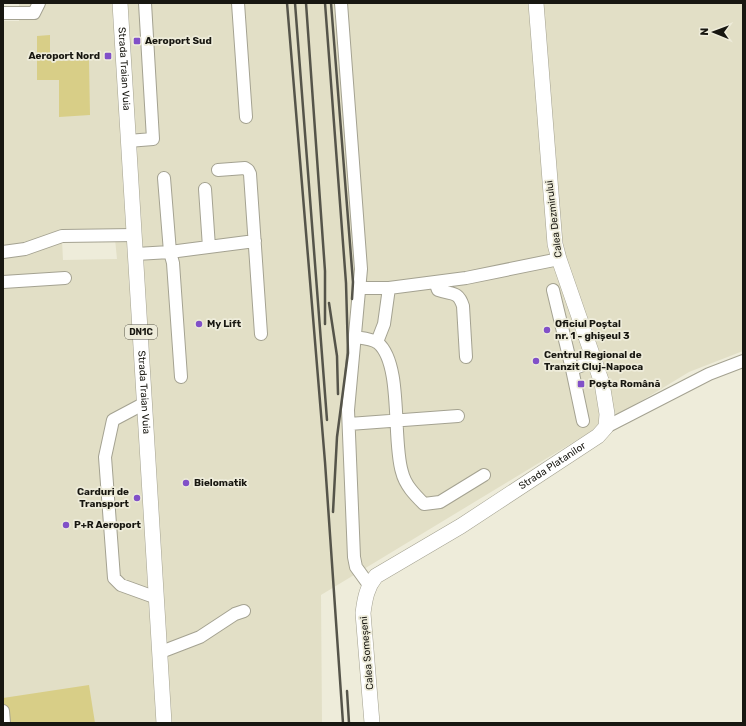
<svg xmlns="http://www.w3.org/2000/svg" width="746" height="726" font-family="Rubik,sans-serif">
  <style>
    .built { fill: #e2dfc6; fill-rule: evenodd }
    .green { fill: #d8ce87 }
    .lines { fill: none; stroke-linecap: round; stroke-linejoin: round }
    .minor-casing { stroke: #a4a291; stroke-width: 14 }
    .major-casing { stroke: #a4a291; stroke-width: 16 }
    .minor { stroke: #fff; stroke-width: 12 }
    .major { stroke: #fff; stroke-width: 15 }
    .rail { stroke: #55544a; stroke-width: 2.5 }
    .poi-dot { fill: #8150c8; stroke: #eeecda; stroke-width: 1.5 }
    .labels { text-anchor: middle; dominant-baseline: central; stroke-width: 3.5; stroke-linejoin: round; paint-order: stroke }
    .shield { fill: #eeecda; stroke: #58574d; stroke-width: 1 }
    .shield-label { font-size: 9px; font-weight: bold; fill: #181711 }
    .poi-label { font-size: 10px; font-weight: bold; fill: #181711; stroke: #eeecda; text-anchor: start }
    .street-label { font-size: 10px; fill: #181711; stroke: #eeecda }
  </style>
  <rect width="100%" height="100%" fill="#eeecda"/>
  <path class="built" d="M3,3H743V351L689,372L321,595L322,723H3V21H19V4H3ZM115,239L117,259L63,260L62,240Z"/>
  <path class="green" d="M50,35V61L89,60L90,115L59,117V80H37V36Z
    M89,685L95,723H3V698Z"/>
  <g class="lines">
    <g class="minor-casing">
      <path id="minor" d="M238,3L246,117
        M341,3L361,269L348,410L354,557L356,567L369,585
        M3,13H34L39,3
        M128,141L153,139L145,3
        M218,170L245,168L248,170L250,174L261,334
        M164,178L170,252L173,263L181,377
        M205,189L209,247
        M3,252L25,249L62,236L135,235
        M136,254L170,252L255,241
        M3,282L65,278
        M435,282L438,290C451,295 458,290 463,306L466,357
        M359,288H389L466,278L559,259
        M553,290L572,369L594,361
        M355,337C362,338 373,339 378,343C403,364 392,441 402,472C405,485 415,495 424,504L440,502L484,475
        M377,342L384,324L389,288
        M572,369L583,421
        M145,403L113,420L105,457L114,578L121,585L157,598
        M349,424L458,416
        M606,427L709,374L743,361
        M161,652L200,637L235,614L244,611
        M3,711L4,723"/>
    </g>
    <g class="major-casing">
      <g id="major">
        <path id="s1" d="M120,3L164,723"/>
        <path id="s2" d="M372,723L363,613C365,598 367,587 376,576L461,526L598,436L606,427L607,414L602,383L559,259L555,244L536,3"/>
      </g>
    </g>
    <use href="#minor" class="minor"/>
    <use href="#major" class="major"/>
    <path class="rail" d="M287,3L325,462L343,723
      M295,3L327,420
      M306,3L325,271V324
      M325,3L346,283L348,353L337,437L333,512
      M331,3L353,282L352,299
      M329,303L337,356L338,394
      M347,691L349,723"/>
  </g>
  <g class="poi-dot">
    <rect x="133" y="37" width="8" height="8" rx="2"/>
    <rect x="104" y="52" width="8" height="8" rx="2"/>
    <circle cx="199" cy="324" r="4"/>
    <circle cx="547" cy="330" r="4"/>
    <circle cx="536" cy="361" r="4"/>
    <rect x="577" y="380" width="8" height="8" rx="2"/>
    <circle cx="186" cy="483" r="4"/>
    <circle cx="137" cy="498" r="4"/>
    <circle cx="66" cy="525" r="4"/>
  </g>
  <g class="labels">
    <rect class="shield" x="125" y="325" width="32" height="14" rx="3"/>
    <g class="shield-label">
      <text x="141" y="332">DN1C</text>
    </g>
    <g class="poi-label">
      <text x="145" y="41">Aeroport Sud</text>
      <text x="100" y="56" text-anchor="end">Aeroport Nord</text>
      <text x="207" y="324">My Lift</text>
      <text x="555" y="324">Oficiul Poștal<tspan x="555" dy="12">nr. 1 - ghișeul 3</tspan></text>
      <text x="544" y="355">Centrul Regional de<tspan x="544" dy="12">Tranzit Cluj-Napoca</tspan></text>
      <text x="589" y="384">Poșta Română</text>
      <text x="194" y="483">Bielomatik</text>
      <text x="129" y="492" text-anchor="end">Carduri de<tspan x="129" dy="12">Transport</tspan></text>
      <text x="74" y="525">P+R Aeroport</text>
    </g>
    <g class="street-label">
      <text stroke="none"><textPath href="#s1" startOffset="66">Strada Traian Vuia</textPath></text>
      <text transform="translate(554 219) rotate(-97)">Calea Dezmirului</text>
      <text stroke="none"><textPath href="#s1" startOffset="390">Strada Traian Vuia</textPath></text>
      <text stroke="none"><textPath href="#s2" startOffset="358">Strada Platanilor</textPath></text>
      <text transform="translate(367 653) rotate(-95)">Calea Someșeni</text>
    </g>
  </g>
  <rect width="746" height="726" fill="none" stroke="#181711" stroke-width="8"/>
  <g transform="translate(714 32) rotate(271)" stroke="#eeecda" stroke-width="3" paint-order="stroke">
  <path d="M0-3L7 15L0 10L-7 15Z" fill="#181711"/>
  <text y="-6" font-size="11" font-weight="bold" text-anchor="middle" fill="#181711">N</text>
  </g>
</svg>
